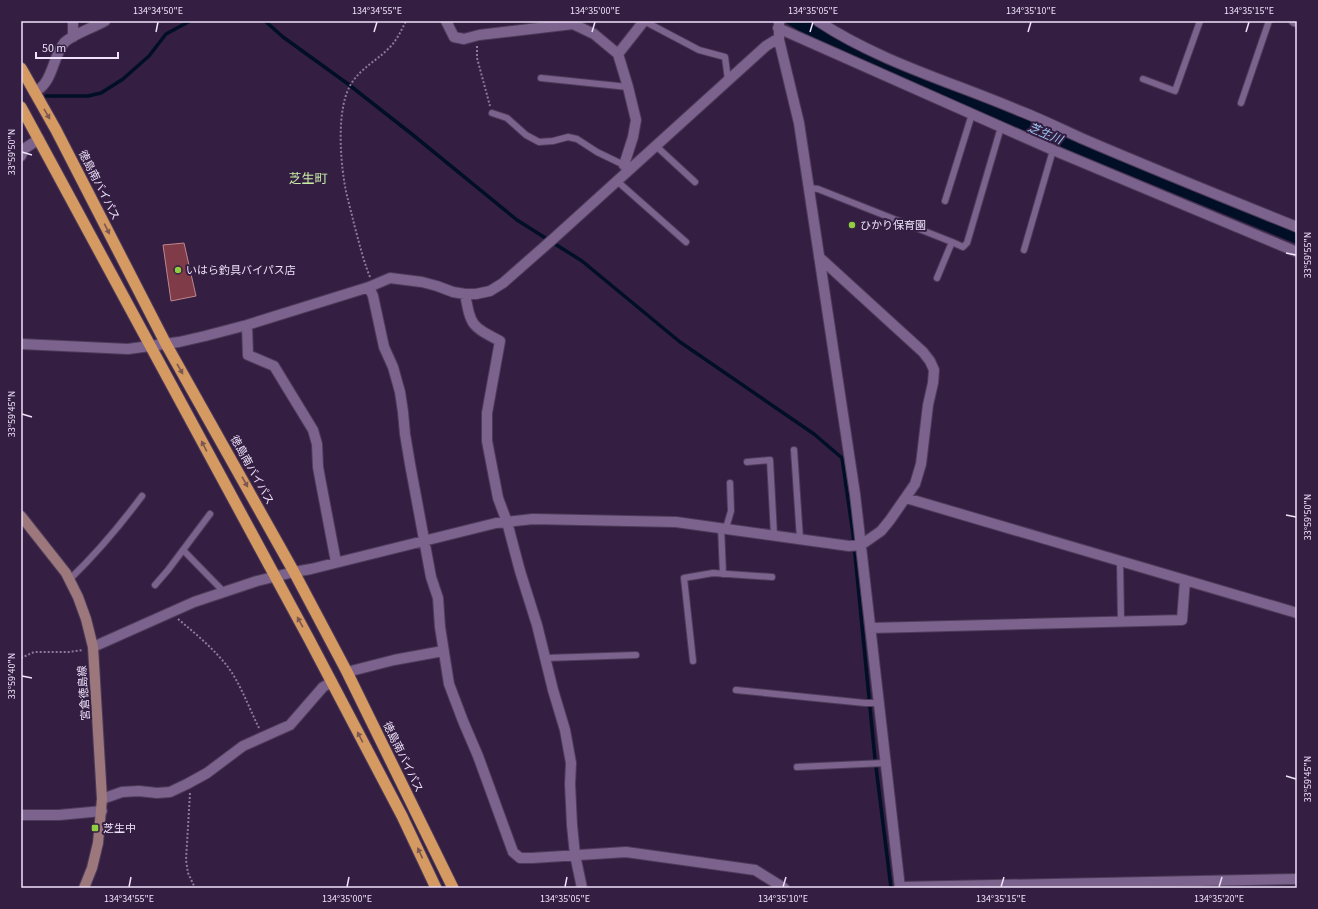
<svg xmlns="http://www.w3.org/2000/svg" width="1318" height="909" font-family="'Source Sans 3','Noto Sans JP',sans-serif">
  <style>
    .water { fill: #000f26 }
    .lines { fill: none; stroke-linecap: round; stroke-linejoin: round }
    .stream { stroke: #000f26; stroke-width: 3.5 }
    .building { fill: #803b48; stroke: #be868e }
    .service-casing { stroke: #4e3b5a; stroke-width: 8 }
    .minor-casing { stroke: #4e3b5a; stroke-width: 12 }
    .secondary-casing { stroke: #4e3b5a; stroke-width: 12 }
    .trunk-casing { stroke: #4e3b5a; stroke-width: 13 }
    .path { stroke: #8b7a98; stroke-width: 2; stroke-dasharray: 2 2; stroke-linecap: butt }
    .service { stroke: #7b638d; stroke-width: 6 }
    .minor { stroke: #7b638d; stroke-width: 10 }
    .secondary { stroke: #9c787c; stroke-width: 10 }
    .trunk { stroke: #d49a61; stroke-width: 11 }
    .oneway { fill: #7c5650 }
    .ticks { fill: none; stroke: #efe2fa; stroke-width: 1.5 }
    .poi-dot { fill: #91cd40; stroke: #341f42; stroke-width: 1.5 }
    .labels { text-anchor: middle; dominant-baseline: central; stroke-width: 4; stroke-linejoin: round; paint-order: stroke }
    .street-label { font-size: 11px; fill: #efe2fa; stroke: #341f42 }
    .poi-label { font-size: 11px; fill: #efe2fa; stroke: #341f42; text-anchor: start }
    .water-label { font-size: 12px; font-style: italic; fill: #9cc6f1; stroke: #341f42 }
    .quarter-label { font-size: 13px; fill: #c7eaa4; stroke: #341f42 }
    .neatline { fill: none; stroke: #efe2fa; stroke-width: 1.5 }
    .ticks-label { font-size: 10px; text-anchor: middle; fill: #efe2fa }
  </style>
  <rect width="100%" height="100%" fill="#341f42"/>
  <path class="water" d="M783,21H814L1297,231V244L1078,154L811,38Z"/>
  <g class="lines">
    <path class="stream" d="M265,21L283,37L348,84L413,135L517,220L582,261L680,342L814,434L842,458L853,534L875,759L891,888
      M46,96H88L101,93L123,79L149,56L166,34L190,21"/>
  </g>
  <path class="building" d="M184,243L196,296L171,301L163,245Z"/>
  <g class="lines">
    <g class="service-casing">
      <path id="service" d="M644,21L699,50L725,57L728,80
        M541,78L628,87
        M1143,79L1175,91L1200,21
        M1241,103L1269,21
        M492,113L507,118L526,135L539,142L553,141L568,137L577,139L597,152L624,165
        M656,146L695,182
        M617,181L686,242
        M809,188L818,189L952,242
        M945,201L972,114
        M1024,250L1053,150
        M937,278L952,242L963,247L967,243L1001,127
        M794,450L800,539
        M747,462L770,460L774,535
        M721,527L723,574
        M726,528L731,511L730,483
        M183,550L224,592
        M1120,561L1121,622
        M69,580C97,553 119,527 142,496
        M155,585L168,570L210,514
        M546,658L636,655
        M693,661L684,578L713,573L772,577
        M736,690L865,703H878
        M797,767L885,763"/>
    </g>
    <g class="minor-casing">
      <path id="minor" d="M446,21L454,37L464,39L479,35L573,24L594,34L618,54L628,87L636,120L633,137L624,165L629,169
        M779,21V40L799,123L855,494L900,888
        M818,21C880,62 952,82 1020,111C1041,119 1061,129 1081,138C1153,169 1225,198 1297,227
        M1294,21L1297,22
        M778,28L1053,150L1297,252
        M73,37V21
        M618,54L644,21
        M34,92C53,84 52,58 64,43C71,35 95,27 105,21
        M21,156L24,149L39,139
        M369,287L373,296L384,347L393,367L400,392L403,412L405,434L410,464L431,577L438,598L440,627L449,684L463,721L478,756L513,852L520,858H532L626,852L755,870L784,888
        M465,294C471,326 471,326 500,341L487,413V441L498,498L507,522L520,571L537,625L553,690L565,730L571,763L570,784L572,825L575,855L582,888
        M247,325L248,355L274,366L313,430L317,444L318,467L320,478L336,562
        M21,344L128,349L179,342L205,336L247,325L369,287L390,278L422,282L437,286L453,292L465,294H476L490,291L503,283L553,239L766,46L774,41L779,40
        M906,498L1297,613
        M871,628L1182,620L1185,580
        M93,647L194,602L257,581L294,572L311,569L496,523L533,519L676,522L849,546L861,545L881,531L890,520L915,484L921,464L928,405L933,383L934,370L930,361L923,352L819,257
        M347,672L394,660L443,651
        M102,799L122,792L139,791L157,793L170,792L187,784L207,773L243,746L290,725L323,687L332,682
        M21,815H59L102,811
        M900,887L1297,879"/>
    </g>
    <g class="secondary-casing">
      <path id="secondary" d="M21,516L66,573L78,597L86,619L93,647L102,799L98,843L92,868L84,888"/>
    </g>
    <g class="trunk-casing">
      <path id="trunk" d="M21,68L56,130L166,344L294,572L347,672L453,888
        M21,107L309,639L402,816L436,888"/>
    </g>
    <path class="path" d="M477,46V58L490,106
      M370,277C363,260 359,242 354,224C351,210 346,195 344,180C340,154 337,107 351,84C362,67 375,62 388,49C396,42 401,31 406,21
      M178,619C196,634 214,649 228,667C241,685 249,708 259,728
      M21,658L34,652H69L83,650
      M190,793L186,860L188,873L195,888"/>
    <use href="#service" class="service"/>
    <use href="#minor" class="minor"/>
    <use href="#secondary" class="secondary"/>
    <use href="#trunk" class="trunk"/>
  </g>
  <defs><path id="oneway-solid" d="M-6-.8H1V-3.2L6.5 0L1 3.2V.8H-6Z"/></defs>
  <g class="oneway">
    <use href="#oneway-solid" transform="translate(47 114) rotate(60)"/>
    <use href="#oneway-solid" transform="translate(107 229) rotate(63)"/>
    <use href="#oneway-solid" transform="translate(180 369) rotate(60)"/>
    <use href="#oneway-solid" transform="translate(204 446) rotate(-118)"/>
    <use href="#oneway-solid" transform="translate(245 482) rotate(61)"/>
    <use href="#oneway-solid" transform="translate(300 622) rotate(-119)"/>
    <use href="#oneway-solid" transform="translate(360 737) rotate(-118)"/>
    <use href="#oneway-solid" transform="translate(420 853) rotate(-115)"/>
  </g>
  <path class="ticks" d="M156,32L158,22M374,32L377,22M592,32L595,22M810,32L813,22M1028,32L1031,22M1246,32L1249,22M22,152L32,155M1286,253L1296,255M22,414L32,417M1286,515L1296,517M22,676L32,678M1286,776L1296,779M129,887L131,877M347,887L349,877M565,887L567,877M783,887L786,877M1001,887L1004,877M1219,887L1222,877"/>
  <g class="poi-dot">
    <circle cx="852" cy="225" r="4"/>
    <circle cx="178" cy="270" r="4"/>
    <rect x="91" y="824" width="8" height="8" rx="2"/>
  </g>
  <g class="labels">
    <g class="street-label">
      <text transform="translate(99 185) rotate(63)">徳島南バイパス</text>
      <text transform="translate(252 470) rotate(61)">徳島南バイパス</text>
      <text transform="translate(84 693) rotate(-94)">宮倉徳島線</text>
      <text transform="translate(403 757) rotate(64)">徳島南バイパス</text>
    </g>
    <g class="poi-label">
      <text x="860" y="225">ひかり保育園</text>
      <text x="186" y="270">いはら釣具バイパス店</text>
      <text x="103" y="828">芝生中</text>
    </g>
    <g class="water-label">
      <text transform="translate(1045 134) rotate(23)">芝生川</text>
    </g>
    <g class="quarter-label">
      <text x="308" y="179">芝生町</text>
    </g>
  </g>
  <rect width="1318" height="909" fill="none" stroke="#341f42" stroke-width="44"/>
  <path d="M36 52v6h82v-6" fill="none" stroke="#efe2fa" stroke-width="2"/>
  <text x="42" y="52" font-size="12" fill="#efe2fa" stroke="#341f42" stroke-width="3" paint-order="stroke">50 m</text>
  <rect x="22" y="22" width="1274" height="865" class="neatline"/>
  <g class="ticks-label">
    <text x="158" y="14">134°34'50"E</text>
    <text x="377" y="14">134°34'55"E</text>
    <text x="595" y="14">134°35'00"E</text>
    <text x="813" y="14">134°35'05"E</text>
    <text x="1031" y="14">134°35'10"E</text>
    <text x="1249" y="14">134°35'15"E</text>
    <text transform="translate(11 152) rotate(-90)" y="4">33°59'50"N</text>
    <text transform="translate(1307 255) rotate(-90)" y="4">33°59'55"N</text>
    <text transform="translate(11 414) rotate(-90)" y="4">33°59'45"N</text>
    <text transform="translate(1307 517) rotate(-90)" y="4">33°59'50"N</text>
    <text transform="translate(11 676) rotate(-90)" y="4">33°59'40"N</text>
    <text transform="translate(1307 779) rotate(-90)" y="4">33°59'45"N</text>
    <text x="129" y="902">134°34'55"E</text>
    <text x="347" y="902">134°35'00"E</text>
    <text x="565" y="902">134°35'05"E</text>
    <text x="783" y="902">134°35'10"E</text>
    <text x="1001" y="902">134°35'15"E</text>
    <text x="1219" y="902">134°35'20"E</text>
  </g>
</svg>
